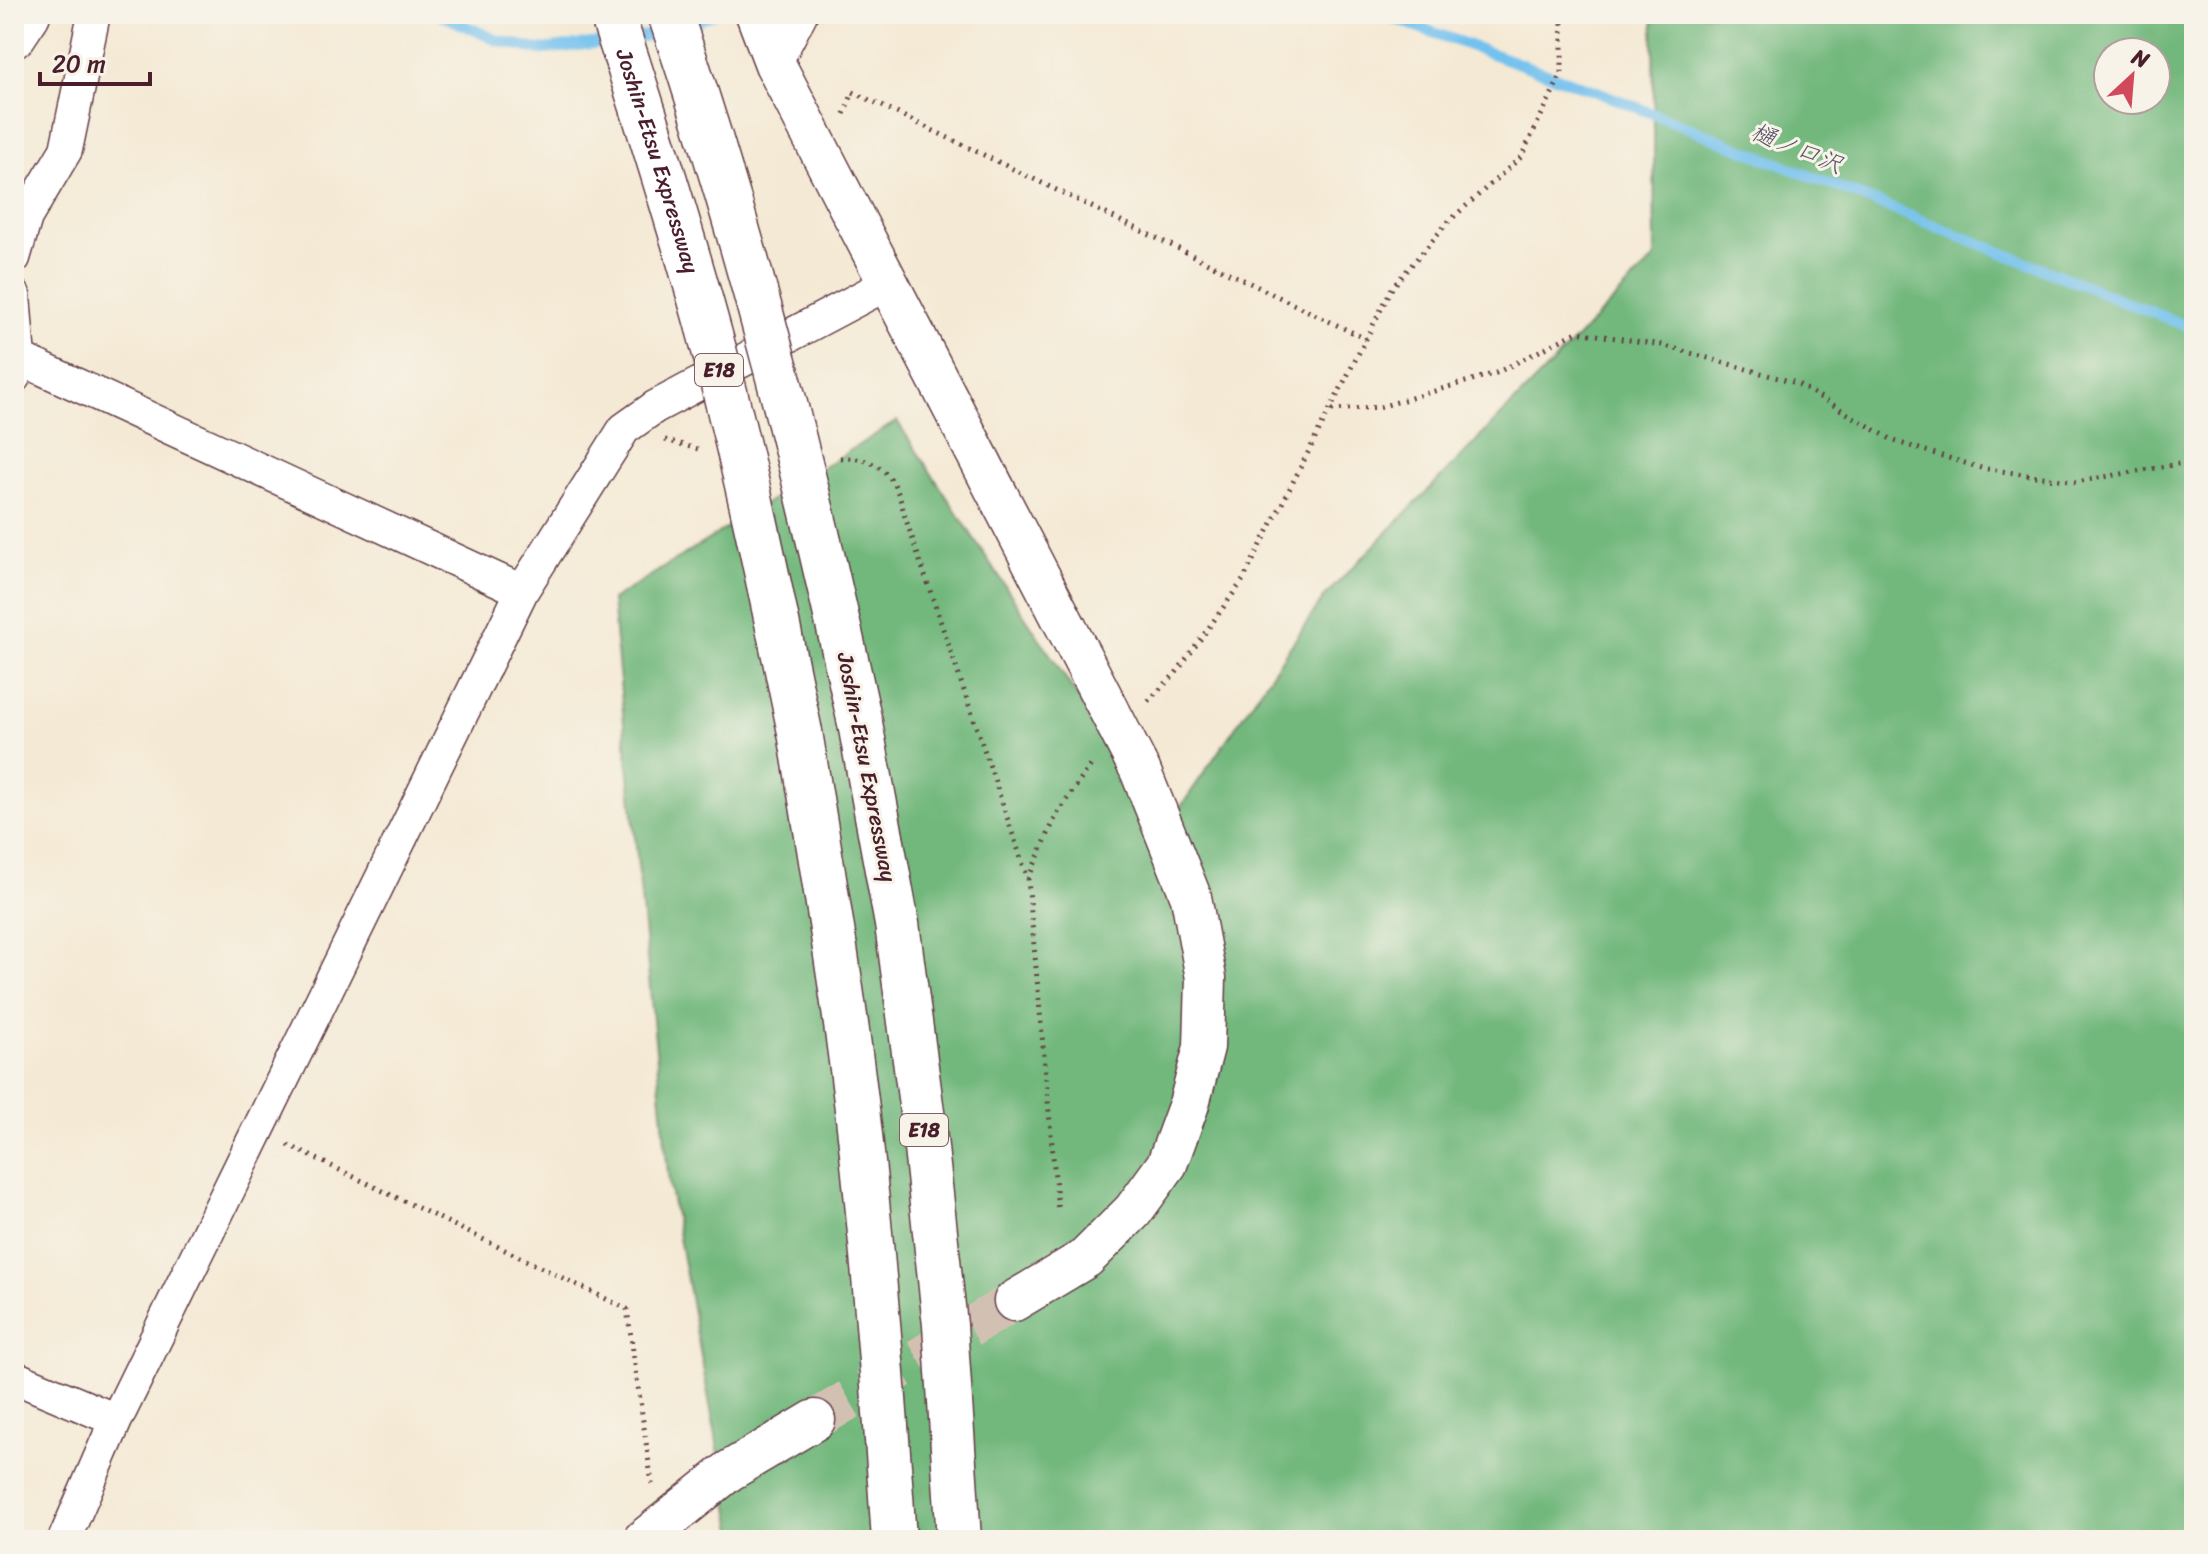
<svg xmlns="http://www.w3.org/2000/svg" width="2208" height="1554" font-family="Sriracha,'Klee One',sans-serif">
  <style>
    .forest { fill: #72b87d; stroke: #5e6c54; stroke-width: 2; fill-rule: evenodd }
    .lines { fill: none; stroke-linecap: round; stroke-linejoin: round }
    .stream { stroke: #73c1ee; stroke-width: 11 }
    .tertiary-tunnel { stroke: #d2c1b2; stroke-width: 40; stroke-dasharray: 40 20; stroke-linecap: butt }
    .minor-casing { stroke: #643d44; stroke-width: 35 }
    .tertiary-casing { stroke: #643d44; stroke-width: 43 }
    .secondary-casing { stroke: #643d44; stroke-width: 47 }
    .motorway-casing { stroke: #643d44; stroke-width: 47 }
    .path { stroke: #643d44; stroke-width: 5; stroke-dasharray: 2 6; stroke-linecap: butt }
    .minor { stroke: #fff; stroke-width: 32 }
    .tertiary { stroke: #fff; stroke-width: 40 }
    .secondary { stroke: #fff; stroke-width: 44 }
    .motorway { stroke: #fff; stroke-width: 44 }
    .motorway-bridge-casing { stroke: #643d44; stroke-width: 47; stroke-linecap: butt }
    .motorway-bridge { stroke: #fff; stroke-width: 44 }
    .labels { text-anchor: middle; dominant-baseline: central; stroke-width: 6; stroke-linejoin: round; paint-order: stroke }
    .shield { fill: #f7f3e8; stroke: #7e5f64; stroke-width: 2 }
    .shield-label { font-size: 20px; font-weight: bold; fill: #4a1f2b }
    .street-label { font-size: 22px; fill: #4a1f2b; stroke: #f7f3e8 }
    .water-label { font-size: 24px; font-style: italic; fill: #565066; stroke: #f7f3e8 }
  </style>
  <rect width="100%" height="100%" fill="#f7f3e8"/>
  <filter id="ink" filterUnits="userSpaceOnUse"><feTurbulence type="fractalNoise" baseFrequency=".0125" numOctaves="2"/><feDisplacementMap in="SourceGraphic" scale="16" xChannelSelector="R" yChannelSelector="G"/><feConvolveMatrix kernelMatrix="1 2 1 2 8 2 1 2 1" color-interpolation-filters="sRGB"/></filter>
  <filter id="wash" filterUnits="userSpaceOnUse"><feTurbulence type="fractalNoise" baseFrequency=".006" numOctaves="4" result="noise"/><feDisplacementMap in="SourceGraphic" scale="32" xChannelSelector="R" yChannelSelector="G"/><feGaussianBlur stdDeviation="1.8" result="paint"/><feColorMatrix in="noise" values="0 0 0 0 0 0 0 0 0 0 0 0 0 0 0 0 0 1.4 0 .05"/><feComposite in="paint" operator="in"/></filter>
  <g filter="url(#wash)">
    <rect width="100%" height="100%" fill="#f4e9d4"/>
    <path class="forest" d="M1653,14H2194V1540H735L669,1183L612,600L897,421L1165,830L1325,596L1655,258ZM2108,52H2156V100H2108Z"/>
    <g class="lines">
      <path class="stream" d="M440,14L496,40L540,50L613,41
        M1382,14L1601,93L2194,329
        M684,27L713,14
        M630,38L668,33"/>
    </g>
  </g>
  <g filter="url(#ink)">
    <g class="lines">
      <path class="tertiary-tunnel" d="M815,1420L1014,1301"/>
      <g class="minor-casing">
        <path id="minor" d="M775,64L801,14
          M14,258L26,217L66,150L94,14
          M14,295L19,358L14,377
          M19,358L522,591
          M14,1377L116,1420
          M64,1540L116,1420L522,591L624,429L655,407L887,284"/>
      </g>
      <g class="tertiary-casing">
        <path id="tertiary" d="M756,14L775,64L1140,770L1191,897L1206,978L1204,1047L1189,1104L1167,1164L1133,1211L1086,1258L1014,1301
          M643,1540L729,1471L815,1420"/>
      </g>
      <g class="secondary-casing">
        <path id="secondary" d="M14,35L28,14"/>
      </g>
      <g class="motorway-casing">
        <path id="motorway" d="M860,723L897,924L923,1120L945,1325L959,1540
          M800,732C822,866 845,1000 860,1135C875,1270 885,1404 894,1540"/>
      </g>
      <path class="path" d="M844,114L853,92L1366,339
        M1332,410L1380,407L1496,373L1577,332L1662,345L1796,383L1894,441L1981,468L2076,482L2194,461
        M665,440L698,449
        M840,458C881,457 896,476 904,514L1028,879L1058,1211
        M1148,701L1176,673L1243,580L1392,288L1448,222L1521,157L1562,73V14
        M1028,879L1057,814L1093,762
        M288,1145L627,1309L652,1484"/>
      <use href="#minor" class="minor"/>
      <use href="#tertiary" class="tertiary"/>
      <use href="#secondary" class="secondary"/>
      <use href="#motorway" class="motorway"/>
      <g class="motorway-bridge-casing">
        <g id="motorway-bridge">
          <path id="s1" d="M612,14C648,124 683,234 713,346C747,474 773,603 800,732"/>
          <path d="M670,14C749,247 808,483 860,723"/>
        </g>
      </g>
      <use href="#motorway-bridge" class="motorway-bridge"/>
    </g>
  </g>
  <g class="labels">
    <g class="shield">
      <rect x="695" y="354" width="48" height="32" rx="6"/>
      <rect x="900" y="1114" width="48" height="32" rx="6"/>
    </g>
    <g class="shield-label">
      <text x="719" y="370">E18</text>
      <text x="924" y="1130">E18</text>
    </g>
    <g class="street-label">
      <text stroke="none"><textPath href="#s1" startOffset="154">Joshin-Etsu Expressway</textPath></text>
      <text transform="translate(867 767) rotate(79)">Joshin-Etsu Expressway</text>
    </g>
    <g class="water-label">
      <text transform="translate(1797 148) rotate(22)">樋ノ口沢</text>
    </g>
  </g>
  <rect width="2208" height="1554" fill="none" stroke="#f7f3e8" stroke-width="48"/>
  <g transform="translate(2132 76) rotate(26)"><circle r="38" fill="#f7f3e8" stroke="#b29e9c" stroke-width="2"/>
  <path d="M0-6L14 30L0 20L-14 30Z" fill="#d1495b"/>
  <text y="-12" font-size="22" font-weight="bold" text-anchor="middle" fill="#4a1f2b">N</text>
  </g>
  <path d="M40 72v12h110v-12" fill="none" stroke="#4a1f2b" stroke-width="4"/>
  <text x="52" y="72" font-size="24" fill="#4a1f2b" stroke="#f7f3e8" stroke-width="6" paint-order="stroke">20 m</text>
</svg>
